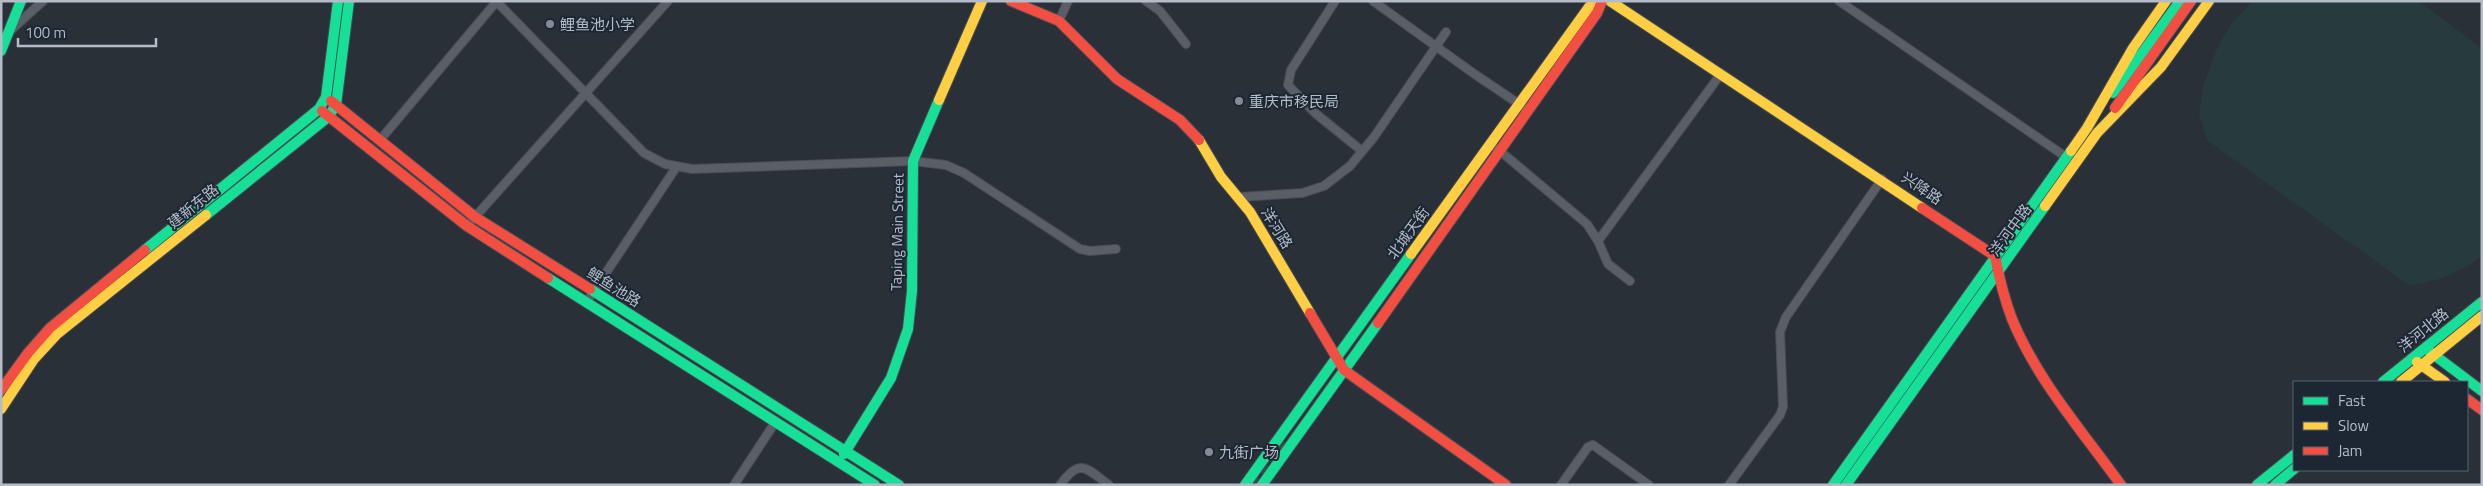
<svg xmlns="http://www.w3.org/2000/svg" width="2483" height="486" font-family="'Titillium Web','Noto Sans SC',sans-serif">
  <style>
    .green { fill: #273a3e }
    .lines { fill: none; stroke-linecap: round; stroke-linejoin: round }
    .secondary-tunnel { stroke: #3f454e; stroke-width: 10; stroke-dasharray: 10 5; stroke-linecap: butt }
    .street-casing { stroke: #484c53; stroke-width: 10 }
    .fast-casing { stroke: #484c53; stroke-width: 12 }
    .slow-casing { stroke: #484c53; stroke-width: 12 }
    .jam-casing { stroke: #484c53; stroke-width: 12 }
    .street { stroke: #5a5e66; stroke-width: 8 }
    .fast { stroke: #16e098; stroke-width: 10 }
    .slow { stroke: #ffcf43; stroke-width: 10 }
    .jam { stroke: #f24e42; stroke-width: 10 }
    .poi-dot { fill: #848b96; stroke: #1d2633; stroke-width: 2 }
    .labels { text-anchor: middle; dominant-baseline: central; stroke-width: 4; stroke-linejoin: round; paint-order: stroke }
    .poi-label { font-size: 15px; fill: #b4bcc9; stroke: #1d2633; text-anchor: start }
    .street-label { font-size: 15px; fill: #b4bcc9; stroke: #1d2633 }
  </style>
  <rect width="100%" height="100%" fill="#2a3038"/>
  <path class="green" d="M2254,1H2419L2482,49V255C2459,274 2437,282 2409,285L2208,141L2199,114L2204,84L2218,46L2233,22Z"/>
  <g class="lines">
    <path class="secondary-tunnel" d="M1252,485L1283,441"/>
    <g class="street-casing">
      <path id="street" d="M1146,1L1160,11L1186,44
        M1335,1L1291,70L1288,85L1315,113L1362,151
        M1373,1L1473,73L1528,110
        M1839,1L2066,157
        M497,2L644,153L665,164L692,169L913,161L946,165L964,173L1080,249L1090,251L1116,249
        M1059,21L1068,1
        M11,30L43,1
        M380,140L497,1
        M1491,145L1500,151L1587,224L1598,241L1608,264L1630,281
        M1239,197L1302,193L1324,186L1350,166L1374,137L1446,32
        M467,226L668,1
        M1598,241L1720,75
        M586,303L677,166
        M734,485L776,421
        M1060,485C1080,457 1086,468 1109,485
        M1561,485L1588,447L1593,445L1649,485
        M1729,485L1780,415L1783,407L1780,332L1786,317L1882,179"/>
    </g>
    <g class="fast-casing">
      <path id="fast" d="M1,51L21,1
        M2113,93L2180,1
        M206,215L328,117L336,105L349,1
        M145,250L319,109L326,97L338,1
        M548,278L875,485
        M590,289L899,485
        M2429,351L2482,391
        M2383,382L2482,302
        M844,454L891,378L908,329L912,291L913,161L939,100
        M1245,485L1411,254
        M1262,485L1378,323
        M1833,485L2071,151
        M1846,485L2045,206
        M2257,485L2294,455
        M2275,485L2294,469"/>
    </g>
    <g class="slow-casing">
      <path id="slow" d="M1610,1L1922,208
        M939,100L982,1
        M1199,140L1221,177L1250,212L1310,313
        M2071,151L2087,128L2133,48L2166,1
        M2045,206L2097,133L2161,67L2209,1
        M1411,254L1589,7L1598,1
        M2417,362L2445,382
        M2401,382L2482,316
        M1,409L34,359L57,334L206,215"/>
    </g>
    <g class="jam-casing">
      <path id="jam" d="M1011,1L1059,21L1117,79L1180,120L1199,140
        M331,101L475,217L590,289
        M2115,108L2191,1
        M322,111L467,226L548,278
        M1922,208L1995,256C1999,277 2004,298 2012,319C2037,380 2083,432 2121,485
        M1310,313L1344,370L1506,485
        M1378,323L1597,13L1602,1
        M1,390L28,353L50,328L145,250
        M2467,399L2482,410"/>
    </g>
    <use href="#street" class="street"/>
    <use href="#fast" class="fast"/>
    <use href="#slow" class="slow"/>
    <use href="#jam" class="jam"/>
  </g>
  <g class="poi-dot">
    <circle cx="550" cy="24" r="5"/>
    <circle cx="1239" cy="101" r="5"/>
    <circle cx="1209" cy="452" r="5"/>
  </g>
  <g class="labels">
    <g class="poi-label">
      <text x="560" y="24">鲤鱼池小学</text>
      <text x="1249" y="101">重庆市移民局</text>
      <text x="1219" y="452">九街广场</text>
    </g>
    <g class="street-label">
      <text transform="translate(1922 188) rotate(34)">兴降路</text>
      <text transform="translate(193 206) rotate(-39)">建新东路</text>
      <text transform="translate(1277 228) rotate(58)">洋河路</text>
      <text transform="translate(2010 230) rotate(-54)">洋河中路</text>
      <text transform="translate(897 232) rotate(-89)">Taping Main Street</text>
      <text transform="translate(1408 233) rotate(-54)">北城天街</text>
      <text transform="translate(614 287) rotate(32)">鲤鱼池路</text>
      <text transform="translate(2423 330) rotate(-39)">洋河北路</text>
    </g>
  </g>
  <rect width="2483" height="486" fill="none" stroke="#b4bcc9" stroke-width="5"/>
  <rect x="2293" y="381" width="175" height="90" fill="#1d2633" stroke="#59626f"/>
  <rect x="2303" y="397" width="25" height="8" fill="#16e098" stroke="#59626f"/>
  <text x="2338" y="406" font-size="15" fill="#b4bcc9">Fast</text>
  <rect x="2303" y="422" width="25" height="8" fill="#ffcf43" stroke="#59626f"/>
  <text x="2338" y="431" font-size="15" fill="#b4bcc9">Slow</text>
  <rect x="2303" y="447" width="25" height="8" fill="#f24e42" stroke="#59626f"/>
  <text x="2338" y="456" font-size="15" fill="#b4bcc9">Jam</text>
  <path d="M18 38v8h138v-8" fill="none" stroke="#b4bcc9" stroke-width="2.5"/>
  <text x="25" y="38" font-size="15" fill="#b4bcc9" stroke="#1d2633" stroke-width="4" paint-order="stroke">100 m</text>
</svg>
